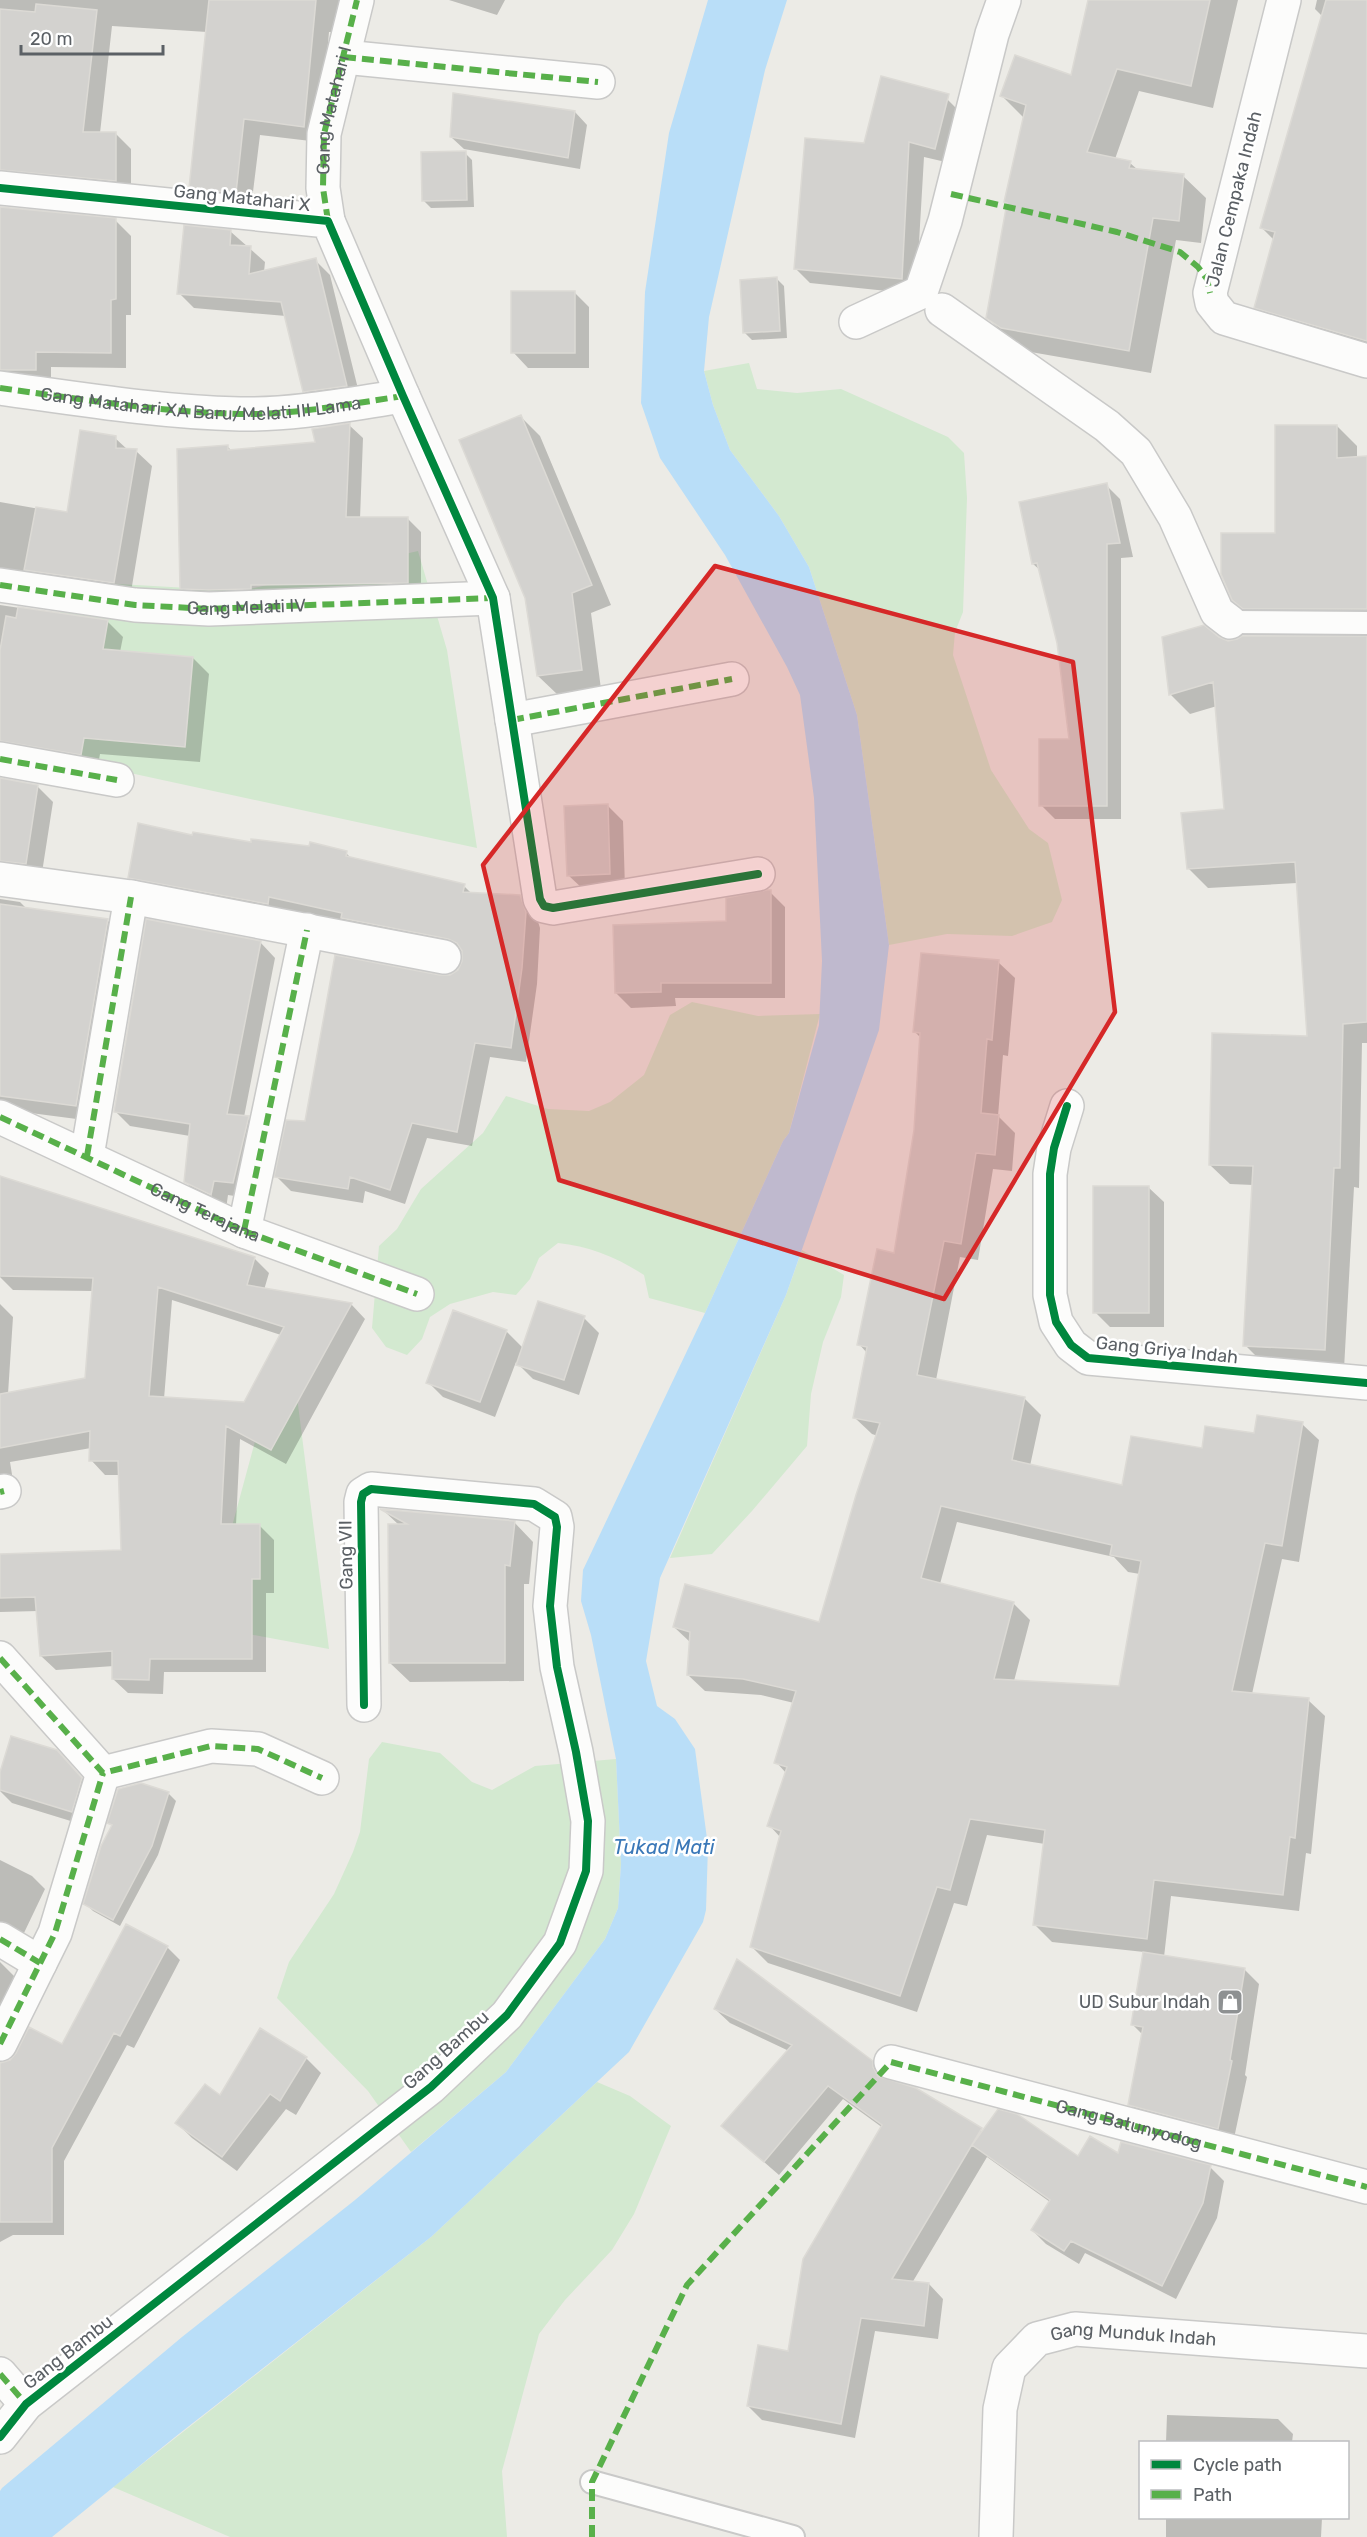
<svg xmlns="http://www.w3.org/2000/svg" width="1367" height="2537" font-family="Rubik,sans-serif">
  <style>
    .green { fill: #d3e9d0 }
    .water { fill: #b9def8 }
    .shadow { fill: #0003; fill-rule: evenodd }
    .building { fill: #d3d2cf; stroke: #dcdad5; stroke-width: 1.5; fill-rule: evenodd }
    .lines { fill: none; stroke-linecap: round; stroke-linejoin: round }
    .service-casing { stroke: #c9c9c8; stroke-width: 26 }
    .minor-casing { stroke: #c9c9c8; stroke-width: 36 }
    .service { stroke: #fcfcfb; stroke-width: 22 }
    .minor { stroke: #fcfcfb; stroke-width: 33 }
    .quiet { stroke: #58b04a; stroke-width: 6; stroke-dasharray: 12 6; stroke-linecap: butt }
    .cycleway-casing { stroke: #fff; stroke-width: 11 }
    .cycleway { stroke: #00873e; stroke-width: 8 }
    .marked { fill: #d62828; fill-opacity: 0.2; stroke: #d62828; stroke-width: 4.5; stroke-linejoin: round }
    .labels { text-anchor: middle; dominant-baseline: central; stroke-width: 5; stroke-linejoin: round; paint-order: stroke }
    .street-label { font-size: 18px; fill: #5b6065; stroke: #fff }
    .poi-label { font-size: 18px; fill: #5b6065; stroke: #fff; text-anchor: end }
    .water-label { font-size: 20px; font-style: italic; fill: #3a78b8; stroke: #fff }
  </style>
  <rect width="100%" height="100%" fill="#ecebe6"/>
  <path class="green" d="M749,363L757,389L797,393L841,389L948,437L964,453L967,498L963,612L955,632L953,655L991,770L1029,829L1048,843L1062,900L1052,922L1012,936L947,934L889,945L857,715L809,567L779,516L730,450L713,405L704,371Z
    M418,551L447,650L477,848L33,752L66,581L241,591Z
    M692,1002L758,1016L820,1014L789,1133L783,1141L705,1313L649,1298L644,1275C618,1258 589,1246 558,1243L539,1258L530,1279L516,1295L493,1292L450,1304L430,1317L422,1339L407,1355L386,1347L372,1328L379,1246L397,1229L421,1189L483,1133L506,1096L548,1109L589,1111L610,1102L644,1075L670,1015Z
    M802,1250L844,1275L841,1297L823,1342L811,1394L807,1446L752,1511L712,1554L670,1558L786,1295Z
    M273,1375L295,1381L329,1649L205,1626Z
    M382,1742L440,1753L472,1782L492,1790L535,1766L616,1759L621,1864L618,1908L605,1939L506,2072L411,2152L368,2091L277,1998L289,1962L334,1894L353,1852L360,1832L369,1759Z
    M597,2082L630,2096L671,2126L634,2214L612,2250L565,2300L539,2334L502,2471L507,2537H230L113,2487L431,2237Z"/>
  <path class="water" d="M708,0H787L765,70L709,317L704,371L713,405L730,450L779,516L809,567L857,715L889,945L879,1030L786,1295L660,1578L646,1661L657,1706L675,1719L695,1749L708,1846L706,1910L703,1922L629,2052L431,2237L175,2437L52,2537H0V2491L2,2488L182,2337L355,2200L506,2072L605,1939L618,1908L621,1864L616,1759L591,1635L581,1601L583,1570L705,1313L783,1141L789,1133L819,1025L822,961L814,798L800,695L787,667L725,555L660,458L641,403L645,292L669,133Z"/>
  <path class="shadow" d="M0,0H343L336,32H329L319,142L260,135L251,208L206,203L190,188L207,32L112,26L100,133H115L131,149V196L0,194Z
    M449,0H505L497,15Z
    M1090,0H1238L1213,108L1139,91L1115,159L1130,163L1138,170L1183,176L1206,198L1201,243L1176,240L1151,373L1025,351L1010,340L987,317L1008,205L1005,202L1024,118L1002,96L1072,77Z
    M1317,0H1367V356L1279,330L1256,307L1275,241L1261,227L1323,17L1315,9Z
    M942,94L957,109L950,163L924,157L916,294L810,283L795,268L865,144Z
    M575,112L587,125L580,169L464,149L451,137Z
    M465,153L472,160L474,207L431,208L423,200Z
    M0,208L115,220L131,236V315H126V368L51,367V386L0,385Z
    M231,232L265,262L264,272L315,260L330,275L361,401L319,406L304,391L286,316L194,308L179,293Z
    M777,279L784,286L787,338L752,340L745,333Z
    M574,292L589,307V368H528L513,352Z
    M520,416L540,436L611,605L591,613L601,689L558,695L538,676Z
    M349,425L363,438L360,519H408L421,532V595L195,601L181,588L227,446L232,451L317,444Z
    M1337,426L1357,446V458L1367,457V629L1254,620L1233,599L1277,535Z
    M115,438L128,450L136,451L152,466L130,598L0,591V502L68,514Z
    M1106,485L1120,499L1133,557L1121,558V819H1055L1041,805L1071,740L1058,643L1040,570L1033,564Z
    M0,605L107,621L123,637L120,652L193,658L209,674L200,762L100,754L97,770L0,765Z
    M1367,638V1043H1362L1359,1188L1354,1187L1344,1369L1265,1365L1245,1345L1253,1185L1230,1184L1210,1165L1308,1037L1297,883L1208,888L1188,868L1226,810L1217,706L1190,714L1170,694L1228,642Z
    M0,780L37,786L53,802L41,879L0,885Z
    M608,806L623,821L625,889L584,890L568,875Z
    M193,836L346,853L353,860L464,886L472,894L520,897L535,912L540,928L537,984L526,1062L490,1057L472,1146L427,1138L405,1204L365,1191L363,1203L291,1191L276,1176L306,1123L441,977L451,976L460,970L464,960L463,953L144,892L129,877Z
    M770,892L785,907V998H675L676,1006L631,1008L616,993L728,922Z
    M0,899L20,902L27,909L108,921L123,936L92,1121L0,1109Z
    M260,942L275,958L244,1117L248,1118L263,1133L248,1198L228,1195L226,1209L200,1197L185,1181L190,1136L130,1126L115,1111Z
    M998,962L1015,978L1008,1056L1003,1055L998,1116L1015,1133L1012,1171L993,1169L978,1260L960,1257L936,1380L1024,1398L1041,1415L1030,1466L1123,1487L1204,1450L1302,1424L1319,1440L1299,1562L1282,1559L1252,1694L1308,1700L1325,1716L1311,1854L1306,1853L1299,1911L1171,1896L1164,1957L1244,1969L1259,1984L1245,2075L1247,2077L1233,2143L1145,2120L1130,2104L1143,2035L1133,2025L1144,1952L1052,1942L1035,1925L1045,1844L987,1835L967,1906L954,1903L917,2012L768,1963L751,1946L781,1838L769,1825L786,1773L776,1762L794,1703L761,1695L705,1691L688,1675L691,1643L674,1627L820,1624L878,1436L872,1434L855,1418L867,1353L859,1344L895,1255L915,1130L921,1038L914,1031ZM957,1522L1114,1557L1128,1572L1140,1574L1121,1688L1014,1681L1030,1620L1013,1603L940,1584Z
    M0,1177L255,1259L269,1273L264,1290L351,1304L365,1319L286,1464L240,1439L236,1525H259L274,1540V1593H266V1672H164L163,1694L128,1693L113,1679L114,1666L56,1670L41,1656L38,1611L0,1612V1555L122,1551L120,1475H105L91,1460V1448L10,1462L14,1487L0,1489V1304L13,1317L8,1394L87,1380L93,1291L13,1290L0,1277ZM172,1300L281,1335L245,1403L164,1399Z
    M1148,1187L1164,1202V1327H1110L1095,1312Z
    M584,1318L599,1333L579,1395L533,1379L516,1362L495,1417L443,1397L428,1382L506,1331L523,1348Z
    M384,1511L514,1522L533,1542L529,1584H524V1681L410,1682L390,1663L399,1525Z
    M72,1767L96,1794L87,1826L12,1803L0,1791V1777Z
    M168,1793L176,1801L158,1855L120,1926L93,1911L85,1903L113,1826L109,1823Z
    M0,1860L32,1876L45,1889L23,1935L0,1939Z
    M167,1947L180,1960L134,2048L127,2045L64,2161V2235H13L0,2242V2064L63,2046Z
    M0,1962L15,1977L0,2009Z
    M715,2009L872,2062L886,2076L887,2080L983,2132L1078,2158L1119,2156L1210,2167L1224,2181L1217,2218L1176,2299L1085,2253L1079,2264L1046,2244L1032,2230L1050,2202L987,2157L912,2283L929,2284L943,2299L938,2339L875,2331L855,2438L762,2420L748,2406L789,2353L883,2128L843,2099L779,2175L723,2126L789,2051L730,2023Z
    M306,2058L321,2073L296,2115L286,2109L237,2171L192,2138L177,2123L220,2097Z
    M1167,2415L1278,2419L1293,2434L1292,2442H1166Z
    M1166,2518H1322L1321,2537H1166Z"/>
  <path class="building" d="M209,0H316L304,127L244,119L236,193L189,188Z
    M1088,0H1210L1191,86L1117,69L1087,152L1131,161L1129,168L1184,174L1179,221L1153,218L1129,351L1001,328L986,318L1007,203L1004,202L1026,105L1000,96L1015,55L1071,75Z
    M1326,0H1367V341L1254,308L1275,232L1260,228Z
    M36,4L97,10L83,132H116V181L0,170V9L35,12Z
    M881,76L949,94L935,149L909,142L902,279L794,269L805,138L864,143Z
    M453,93L575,111L568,158L450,137Z
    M466,151L467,200L422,201L421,152Z
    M0,207L116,218V299L111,300V353L36,352V370H0Z
    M184,225L231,230L230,245L251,246L249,274L316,258L347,386L303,392L281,302L177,294Z
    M777,277L780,331L743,333L740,280Z
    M511,291H575V353H511Z
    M521,415L592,585L572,593L582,670L537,676L525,598L459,440Z
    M350,423L346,517H408V583L251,585V589L209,590L180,589L177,449L228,445V450L315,442L312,429Z
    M1275,425H1337V458L1367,456V609H1243L1232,600L1221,574V533H1275Z
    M80,430L116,436V448L137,449L114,583L24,570L36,507L67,512Z
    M1107,483L1120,543L1107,544V806H1039V739H1069L1057,643L1037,563L1032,564L1019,502Z
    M18,607L108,620L103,649L193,657L185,747L84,738L81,755L0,741V650L6,616L16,618Z
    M1204,625L1219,637L1228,641L1237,639L1242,636H1367V1022L1343,1024L1340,1168H1334L1325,1350L1243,1346L1253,1166L1209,1165L1212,1033L1307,1036L1295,862L1187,869L1181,813L1224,809L1213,682L1169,695L1162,637Z
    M0,778L38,785L26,864L0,861Z
    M608,804L610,874L567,876L564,806Z
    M138,823L192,835L193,832L251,842V839L309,846L310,842L347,851L346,856L465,884L463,892L520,895L526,912L522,968L511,1048L475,1043L457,1132L412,1123L390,1190L350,1177L348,1189L274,1177L286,1120L305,1121L335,955L440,975H450L458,970L462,961V951L457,943L448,939L341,918L342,913L269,897L268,904L128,878Z
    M767,890H771V983H661V992L615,993L613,925L726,921V898Z
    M0,904L108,919L76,1106L0,1096Z
    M146,919L261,941L227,1114L249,1116L233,1183L214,1181L211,1195L184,1182L190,1124L114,1112Z
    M921,953L999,960L992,1040L987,1039L981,1113L999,1115L995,1155L976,1153L961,1244L944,1241L917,1375L1025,1397L1012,1460L1122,1485L1131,1436L1202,1448L1205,1426L1254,1433L1257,1415L1303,1422L1282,1546L1265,1543L1232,1691L1309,1698L1295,1838L1290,1837L1283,1895L1154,1880L1147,1939L1033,1925L1045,1830L970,1819L950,1890L937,1887L900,1996L750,1947L781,1831L767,1826L787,1767L774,1763L796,1691L743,1679L687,1675L690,1632L673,1627L685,1584L819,1622L856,1495L880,1423L853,1418L867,1347L857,1345L877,1249L894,1253L914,1130L920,1033L913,1032ZM941,1506L1112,1545L1110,1555L1141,1561L1119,1686L994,1679L1014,1602L921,1578Z
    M0,1176L255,1257L247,1285L352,1303L271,1450L226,1426L221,1524H260V1579H252V1659H150L149,1680L112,1679V1651L40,1656L35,1597L0,1598V1554L121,1550L118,1461H89L90,1431L0,1448V1394L85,1378L93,1278L0,1276ZM158,1287L284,1327L244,1402L149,1396Z
    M1093,1186H1149V1313H1093Z
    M538,1301L585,1316L564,1380L516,1365Z
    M453,1310L507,1330L480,1402L426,1383Z
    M380,1509L515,1521L510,1566L505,1565V1663H389L388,1524H407Z
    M11,1736L57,1750L82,1778L72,1812L0,1790V1772Z
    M141,1783L169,1792L152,1846L113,1920L83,1904L101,1846L112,1825L107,1823L118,1789Z
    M126,1924L168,1946L120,2036L114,2033L52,2148V2222H0V2063L10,2060L16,2053L29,2027L62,2044Z
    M1143,1952L1245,1968L1230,2060L1232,2061L1218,2129L1128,2105L1143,2027L1131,2025Z
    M737,1959L873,2061V2067L878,2076L916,2088L982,2128L892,2279L929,2283L924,2326L861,2318L841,2424L747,2406L758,2345L788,2351L803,2259L882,2125L828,2086L764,2162L721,2126L792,2045L714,2009Z
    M260,2028L307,2057L280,2101L270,2094L222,2157L175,2123L205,2084L220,2095Z
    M998,2109L1017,2114L1078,2156L1090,2136L1118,2153L1121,2142L1211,2165L1203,2203L1162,2286L1071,2241L1064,2251L1031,2230L1050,2200L972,2145Z"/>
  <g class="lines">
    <g class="service-casing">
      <path id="service" d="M1230,622L1367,623
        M592,2482L793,2537"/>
    </g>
    <g class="minor-casing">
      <g id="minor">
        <path d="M1284,0L1210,293L1212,303L1224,318L1367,361"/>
        <path d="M344,57L598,82"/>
        <path d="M0,188L328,221L403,396L493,598L540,899L544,906L553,908L758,874"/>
        <path d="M328,221L323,188L324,134L357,0"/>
        <path d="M942,310L1107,426L1136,452L1175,517L1217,612L1230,622"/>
        <path d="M856,322L921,292L945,221L992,34L1004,0"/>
        <path id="s1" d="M0,388C80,399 159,412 240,414C295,415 349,404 403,396"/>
        <path id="s2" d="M0,585L135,605L209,609L493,598"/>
        <path d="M512,720L732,679"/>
        <path d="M0,759L117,780"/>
        <path d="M0,879L131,897L444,957"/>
        <path d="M1067,1106L1054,1148L1050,1174V1295L1056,1322L1071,1345L1088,1358L1367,1383"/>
        <path id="s3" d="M0,1117L244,1231L417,1294"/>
        <path d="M87,1156L131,897"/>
        <path d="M244,1231L307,930"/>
        <path d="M0,1492L4,1491"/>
        <path d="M0,1658L103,1773L211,1746L258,1749L322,1778"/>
        <path d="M0,1939L40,1963"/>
        <path d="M0,2044L55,1933L103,1773"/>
        <path id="s4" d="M891,2062L1367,2187"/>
        <path d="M0,2374L26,2404"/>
        <path d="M0,2437L26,2404L431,2087L507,2015L560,1943L586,1871L588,1821L576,1752L557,1667L550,1606L557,1527L555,1517L534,1504L371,1489L363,1494L361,1502L364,1705"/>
        <path id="s5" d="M996,2537L1000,2409L1009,2368L1037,2339L1075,2329L1367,2351"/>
      </g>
    </g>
    <use href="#service" class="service"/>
    <use href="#minor" class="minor"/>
    <g class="quiet">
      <path d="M344,57L598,82"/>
      <path d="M951,194L1117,232L1180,252L1198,267L1207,279L1210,293"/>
      <path id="s6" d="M328,221L323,188L324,134L357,0"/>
      <path d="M0,388C80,399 159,412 240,414C295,415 349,404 403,396"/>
      <path d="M0,585L135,605L209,609L493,598"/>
      <path d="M512,720L732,679"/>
      <path d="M0,759L117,780"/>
      <path d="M0,1117L244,1231L417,1294"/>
      <path d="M87,1156L131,897"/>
      <path d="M244,1231L307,930"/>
      <path d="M0,1492L4,1491"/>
      <path d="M0,1658L103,1773L211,1746L258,1749L322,1778"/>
      <path d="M0,1939L40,1963"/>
      <path d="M0,2044L55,1933L103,1773"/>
      <path d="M0,2374L26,2404"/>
      <path d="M592,2537V2482L687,2285L891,2062L1367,2187"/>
    </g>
    <g class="cycleway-casing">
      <path id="cycleway" d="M0,188L328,221L403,396L493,598L540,899L544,906L553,908L758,874
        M1067,1106L1054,1148L1050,1174V1295L1056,1322L1071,1345L1088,1358L1367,1383
        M0,2437L26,2404L431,2087L507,2015L560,1943L586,1871L588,1821L576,1752L557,1667L550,1606L557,1527L555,1517L534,1504L371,1489L363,1494L361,1502L364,1705"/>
    </g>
    <use href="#cycleway" class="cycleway"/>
  </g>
  <path class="marked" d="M715,566L1073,662L1115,1012L944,1299L559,1180L483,865Z"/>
  <defs>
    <g id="shop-square" transform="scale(1.35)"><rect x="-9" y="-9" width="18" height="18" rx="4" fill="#8e9192" stroke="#fff"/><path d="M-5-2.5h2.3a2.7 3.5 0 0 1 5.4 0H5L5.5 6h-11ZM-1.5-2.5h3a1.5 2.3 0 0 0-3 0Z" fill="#fff"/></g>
  </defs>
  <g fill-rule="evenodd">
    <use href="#shop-square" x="1230" y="2002"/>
  </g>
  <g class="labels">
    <g class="street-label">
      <text stroke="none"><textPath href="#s6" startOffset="112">Gang Matahari I</textPath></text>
      <text transform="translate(242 198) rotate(6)">Gang Matahari X</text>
      <text transform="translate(1234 199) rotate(-76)">Jalan Cempaka Indah</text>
      <text stroke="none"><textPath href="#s1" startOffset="202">Gang Matahari XA Baru/Melati III Lama</textPath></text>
      <text stroke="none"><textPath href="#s2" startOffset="248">Gang Melati IV</textPath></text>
      <text stroke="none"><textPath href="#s3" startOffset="226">Gang Terajana</textPath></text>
      <text transform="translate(1167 1350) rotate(6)">Gang Griya Indah</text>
      <text transform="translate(346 1555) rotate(-91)">Gang VII</text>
      <text transform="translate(446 2050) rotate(-42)">Gang Bambu</text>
      <text stroke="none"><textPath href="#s4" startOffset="246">Gang Batunyodog</textPath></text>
      <text stroke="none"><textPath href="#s5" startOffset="308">Gang Munduk Indah</textPath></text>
      <text transform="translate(68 2352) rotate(-38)">Gang Bambu</text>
    </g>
    <g class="poi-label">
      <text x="1210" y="2002">UD Subur Indah</text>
    </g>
    <g class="water-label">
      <text x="664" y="1847">Tukad Mati</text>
    </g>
  </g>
  <rect x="1139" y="2441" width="210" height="78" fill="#ffffff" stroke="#bdbfc1" stroke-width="1.5"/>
  <rect x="1151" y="2460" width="30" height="9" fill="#00873e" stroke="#bdbfc1" stroke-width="1.5"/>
  <text x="1193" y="2471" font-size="18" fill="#5b6065">Cycle path</text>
  <rect x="1151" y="2490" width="30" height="9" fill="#58b04a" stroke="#bdbfc1" stroke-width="1.5"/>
  <text x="1193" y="2501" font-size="18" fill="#5b6065">Path</text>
  <path d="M21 45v9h142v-9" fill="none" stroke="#5b6065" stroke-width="3"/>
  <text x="30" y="45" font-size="18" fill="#5b6065" stroke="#ffffff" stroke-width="4.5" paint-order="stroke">20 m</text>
</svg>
